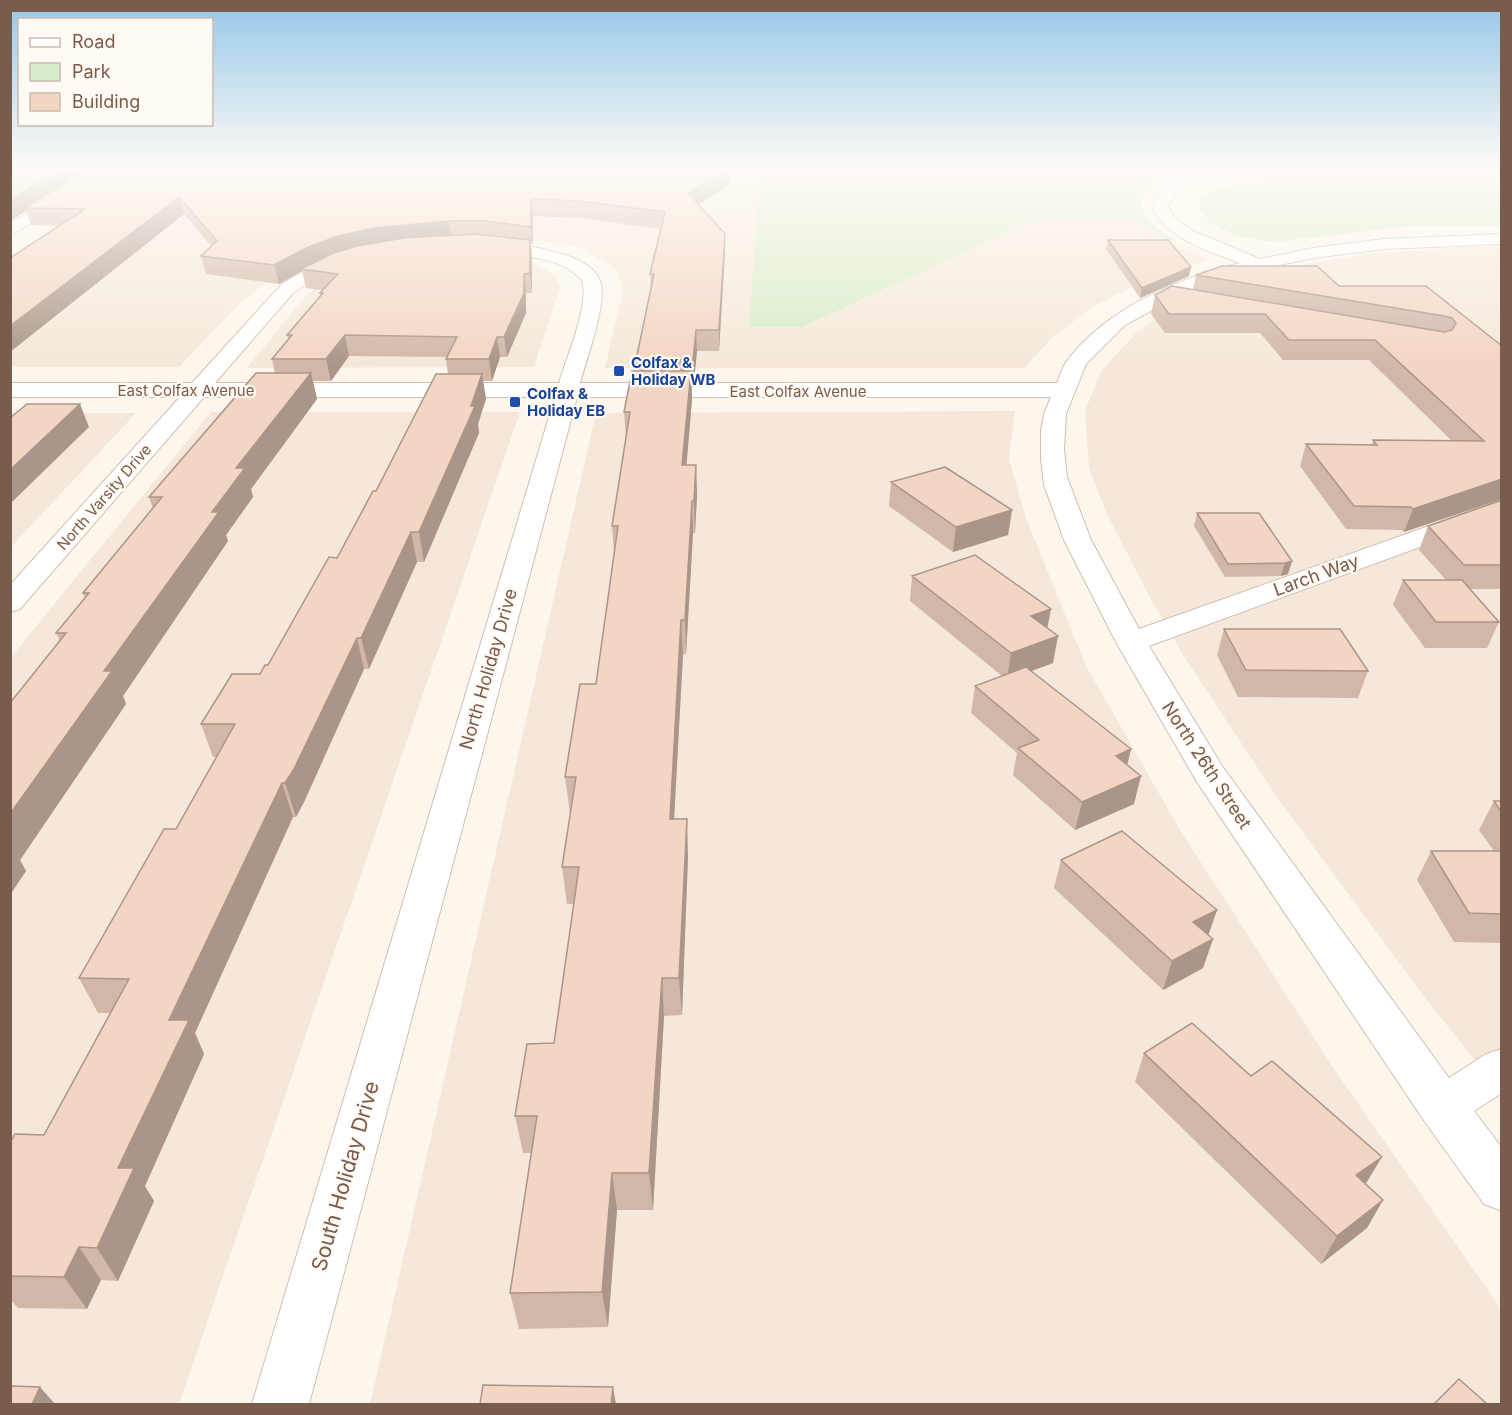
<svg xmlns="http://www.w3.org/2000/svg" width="1512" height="1415" font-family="Inter,sans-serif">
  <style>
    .residential { fill: #f5e8da }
    .green { fill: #d8ecc9 }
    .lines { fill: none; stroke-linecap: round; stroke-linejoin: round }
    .minor-casing { stroke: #d1beb0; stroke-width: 2 }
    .minor { fill: #fff; fill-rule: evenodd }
    .wall { fill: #d1b7a8 }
    .shaded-wall { fill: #aa9588 }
    .building { fill: #f3d5c3; stroke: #aa9588; stroke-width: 1.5 }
    .transit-dot { fill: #1a4fb4; stroke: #fffaf3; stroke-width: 2 }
    .labels { text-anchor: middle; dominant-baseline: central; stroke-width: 4.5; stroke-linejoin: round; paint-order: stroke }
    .far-transit-label { font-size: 15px; font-weight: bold; fill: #164399; stroke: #fffaf3; text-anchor: start }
    .far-street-label { font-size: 15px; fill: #7a5c4d; stroke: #fffaf3 }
    .street-label { font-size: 18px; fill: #7a5c4d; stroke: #fffaf3 }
    .near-street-label { font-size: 21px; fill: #7a5c4d; stroke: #fffaf3 }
  </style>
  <rect width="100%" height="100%" fill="#fdf6ec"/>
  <path class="residential" d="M143,168H760L749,327H804L1032,221H1140L1158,236L1209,259L1134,286L1092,307L1054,336L1024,368H605L623,290L616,268L575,246L524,239L283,270L240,303L179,367H11V257Z
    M1468,247H1501V1093L1426,999L1281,803L1183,655L1147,592L1106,512L1089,468L1085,411L1101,371L1137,332L1174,307L1208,290L1309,263L1374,253Z
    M512,258L537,265L554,275L560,288L534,367L247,368L303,299L325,280Z
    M1015,411L1009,459L1026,518L1086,666L1180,830L1332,1066L1501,1309V1404H370L596,413Z
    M211,412H520L179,1404H11V657Z
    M10,413H136L11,547H10Z"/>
  <path class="green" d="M760,168H1197C1184,172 1169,175 1157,182C1123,202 1151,227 1175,239L1167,241L1140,221H1032L803,327H749Z
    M1306,168H1501V226H1410L1274,242L1237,236L1210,223L1198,206L1202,196L1222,188Z"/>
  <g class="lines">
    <g class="minor-casing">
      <path id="minor" d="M99,168H116L10,236V224Z
        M1219,168H1247L1245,171C1221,177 1177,180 1168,207L1173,216L1191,230L1260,259L1313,248L1384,239L1502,234V244L1384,249L1313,258L1247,272L1182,294L1125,325L1086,364L1066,414L1064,450L1067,477L1091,540L1139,629L1502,500V517L1149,646L1222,766L1449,1078L1486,1054L1502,1049V1093L1474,1111L1502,1148V1211L1484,1204L1425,1122L1197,782L1116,642L1064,540L1044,485L1041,459V431L1044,414L1051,397H577L309,1404H252L555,397H204L20,609L10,612V585L180,397H10V383H192L282,284L302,272L344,258L350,259L353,263L350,267L314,280L294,292L215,383H559C566,358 590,305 582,280C555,251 515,259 481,251L479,247C489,234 561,252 576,259C587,264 599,273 601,284C606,306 586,361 580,383H1057C1060,375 1063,365 1069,358C1110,307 1177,279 1240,263C1208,251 1169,240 1152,207C1163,180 1193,174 1219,168Z"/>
    </g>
    <use href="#minor" class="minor"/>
  </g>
  <path class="wall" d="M10,168H732L730,185L698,204L725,252L719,351H697L694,381H692V399L686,465H696L697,496L695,533H693L686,654H683L674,819L688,856L682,1015L664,1016L653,1210H617L608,1327L519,1329L510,1293L531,1153H523L515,1116L554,1043L574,904H567L562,867L570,814L565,777L596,684L614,554L612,526L626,438L624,412L637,371L636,360L651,287L650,274L661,229L580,218L533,216V244H531L532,258V293H526V313L507,357H500L492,381H483L486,399L478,424L479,433L424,562H417L369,669H364L304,802L296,817H293L195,1033L204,1054L145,1186L154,1201L118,1281L101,1280L87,1309L18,1308L10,1299V1143L44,1135L111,1013H98L79,978L176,829L217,757H213L201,724L260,674L268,665L337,558L448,374L446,359L447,357L349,356L331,381H313L317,399L251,489L253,497L226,535L228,541L123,696L126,704L20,860L26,871L10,895L60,641L56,633L85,598L83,593L153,508L149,497L275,373L272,359L288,339L287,335L321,296L320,293L322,290L306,288L302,271L279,284L206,274L201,256L211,246L184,214L10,352V258L60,226L31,225L26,211L10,221Z
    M1108,240L1189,276L1140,298L1106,249Z
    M1196,275L1339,286H1426L1502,346V499L1404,532L1402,530L1346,529L1300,466L1306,444H1372L1373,440L1452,441L1369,360H1283L1260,333H1165L1151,314L1155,295L1193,289Z
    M891,482L1012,510L1008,535L953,552L889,506Z
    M1502,500V589H1470L1499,622L1487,648H1425L1393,605L1403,580H1446L1419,550L1428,526Z
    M1197,513L1292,561L1288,574L1281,576L1225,577L1194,526Z
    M912,576L1047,628L1053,663L1031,671L1131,749L1127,765L1134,804L1075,830L1013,775L1017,753L971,713L975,686L1002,676L910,601Z
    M1224,629L1368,671L1358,698L1238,697L1217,655Z
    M1494,801H1502V943L1454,942L1417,880L1431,851H1494L1479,830Z
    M1061,860L1217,910L1208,935L1213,939L1203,968L1163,990L1054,888Z
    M1144,1053L1366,1184L1383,1200L1367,1228L1321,1264L1135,1082Z"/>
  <path class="shaded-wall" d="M64,168H94L25,208L26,211L10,221V200Z
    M730,168H732L730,185L689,210L688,193Z
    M179,197L184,214L10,352V326Z
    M531,199L533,216V244L531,227Z
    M449,221L452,238L301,269L302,271L279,284L274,265L306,248L338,236L374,228Z
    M725,234V252L719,351V330Z
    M530,240L532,258V293L530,273Z
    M1191,267L1189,276L1140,298L1142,288Z
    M524,274L526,293V313L507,357L504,337Z
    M696,330L697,351L694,381L693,360Z
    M345,335L349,356L331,381L326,359Z
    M497,337L500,357L492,381L489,359Z
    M691,371L692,399L684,496L682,465Z
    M311,373L317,399L251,489L253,497L226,535L228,541L123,696L126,704L20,860L26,871L10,895V814L104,671L212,512L236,468Z
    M482,374L486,399L478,424L479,433L424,562L419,532L471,406Z
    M80,404L89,427L10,504V470Z
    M696,465L697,496L695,533L694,501Z
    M1502,479V499L1404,532L1413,509Z
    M692,501L693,533L686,654L685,620Z
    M1012,510L1008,535L953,552L956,527Z
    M411,532L417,562L369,669L361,638Z
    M1292,561L1288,574L1281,576L1285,563Z
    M1051,609L1046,635L1031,616Z
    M681,620L683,654L672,856L670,819Z
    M1058,636L1053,663L1007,680L1011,653Z
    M357,638L364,669L304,802L296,817L285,783Z
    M1131,749L1124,777L1116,756Z
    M1141,776L1134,804L1075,830L1082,802Z
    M282,783L293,817L195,1033L204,1054L145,1186L154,1201L118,1281L97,1248L118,1168L169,1020Z
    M687,819L688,856L682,1015L679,978Z
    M1217,910L1207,939L1193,922Z
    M1213,939L1203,968L1163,990L1172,961Z
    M662,978L664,1016L653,1210L649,1173Z
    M1382,1157L1365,1185L1356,1175Z
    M612,1173L617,1210L608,1327L602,1292Z
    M1383,1200L1367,1228L1321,1264L1337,1236Z
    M79,1247L101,1280L87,1309L64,1277Z
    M40,1387L55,1404H32Z
    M613,1387L616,1404H611Z"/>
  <path class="building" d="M10,168H64L10,200Z
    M89,168H730L688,193L725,234L719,330H696L693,360H636L654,274H650L665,212L578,201L531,199V227L486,221H449L374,228L338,236L306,248L274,265L201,256L217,241L179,197L10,326V258L85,209L25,208Z
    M474,234L530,240V273L524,274V293L504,337H497L489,359H446L457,337L345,335L326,359H272L292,335H287L323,293H320L338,274L301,269L334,253L357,246L404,238Z
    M1108,240H1168L1191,267L1142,288Z
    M1222,266H1317L1339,286H1426L1502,346V479L1413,509L1411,507L1354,506L1306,444L1377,445L1373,440L1484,441L1375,340H1289L1265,314H1169L1155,295L1172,286L1444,332L1452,330L1456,323L1452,318L1444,316L1196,275Z
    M632,371H691L682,465H696L694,501H692L685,620H681L670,819H687L679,978H662L649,1173H612L602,1292L510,1293L537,1116H515L527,1044L554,1043L579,867H562L576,777H565L580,684H596L618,526H612L630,412H624Z
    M256,373H311L236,468H245L212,512H219L104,671H112L10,814V703L66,633H56L89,593H83L162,497H149Z
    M436,374H482L471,406H475L419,532H411L361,638H357L294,769L285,783H282L169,1020H189L118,1168H134L97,1248L79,1247L64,1277L10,1276V1143L15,1134L44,1135L129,979L79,978L164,829H176L235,724H201L232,674H260L265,665H268L329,557L337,558L373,491H376Z
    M27,404H80L10,470V418Z
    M945,467L1012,510L956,527L891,482Z
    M1502,500V565H1464L1428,526Z
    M1197,513H1259L1292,561L1285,563L1228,564Z
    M975,555L1051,609L1031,616L1058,636L1011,653L912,576Z
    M1403,580H1462L1499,622H1436Z
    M1224,629H1340L1368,671L1246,670Z
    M1026,667L1131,749L1116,756L1141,776L1082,802L1018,748L1039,740L975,686Z
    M1494,801H1502V813Z
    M1122,831L1217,910L1193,922L1213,939L1172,961L1061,860Z
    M1431,851H1502V914L1469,913Z
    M1192,1023L1251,1076L1272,1061L1382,1157L1356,1175L1383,1200L1337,1236L1144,1053Z
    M1459,1379L1487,1404H1434Z
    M483,1385L613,1387L611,1404H480Z
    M10,1386L40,1387L32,1404H10Z"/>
  <linearGradient id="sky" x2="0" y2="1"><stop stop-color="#97c7e8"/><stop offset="0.46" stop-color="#fefbf6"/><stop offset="1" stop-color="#fefbf6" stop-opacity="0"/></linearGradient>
  <rect width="1512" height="366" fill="url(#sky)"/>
  <g class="transit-dot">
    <rect x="613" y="365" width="12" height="12" rx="3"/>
    <rect x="509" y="396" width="12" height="12" rx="3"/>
  </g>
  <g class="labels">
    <g class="far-transit-label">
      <text x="631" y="362">Colfax &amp;<tspan x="631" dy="17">Holiday WB</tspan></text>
      <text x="527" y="393">Colfax &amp;<tspan x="527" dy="17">Holiday EB</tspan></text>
    </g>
    <g class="far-street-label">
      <text x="186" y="390">East Colfax Avenue</text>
      <text x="798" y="391">East Colfax Avenue</text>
      <text transform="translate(104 497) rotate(-49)">North Varsity Drive</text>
    </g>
    <g class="street-label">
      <text transform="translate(1316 575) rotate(-20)">Larch Way</text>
      <text transform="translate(488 669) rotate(-74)">North Holiday Drive</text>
      <text transform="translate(1207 765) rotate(57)">North 26th Street</text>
    </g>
    <g class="near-street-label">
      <text transform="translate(345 1176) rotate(-74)">South Holiday Drive</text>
    </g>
  </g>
  <rect width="1512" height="1415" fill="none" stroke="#7a5c4d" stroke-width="24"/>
  <rect x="18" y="18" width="195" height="108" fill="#fffaf3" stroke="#cabbb1" stroke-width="1.5"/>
  <rect x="30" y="38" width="30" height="9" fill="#ffffff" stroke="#cabbb1" stroke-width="1.5"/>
  <text x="72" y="48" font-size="18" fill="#7a5c4d">Road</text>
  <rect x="30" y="63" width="30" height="18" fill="#d8ecc9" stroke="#cabbb1" stroke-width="1.5"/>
  <text x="72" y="78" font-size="18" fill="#7a5c4d">Park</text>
  <rect x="30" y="93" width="30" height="18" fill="#f3d5c3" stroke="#cabbb1" stroke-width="1.5"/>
  <text x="72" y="108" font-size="18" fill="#7a5c4d">Building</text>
</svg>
